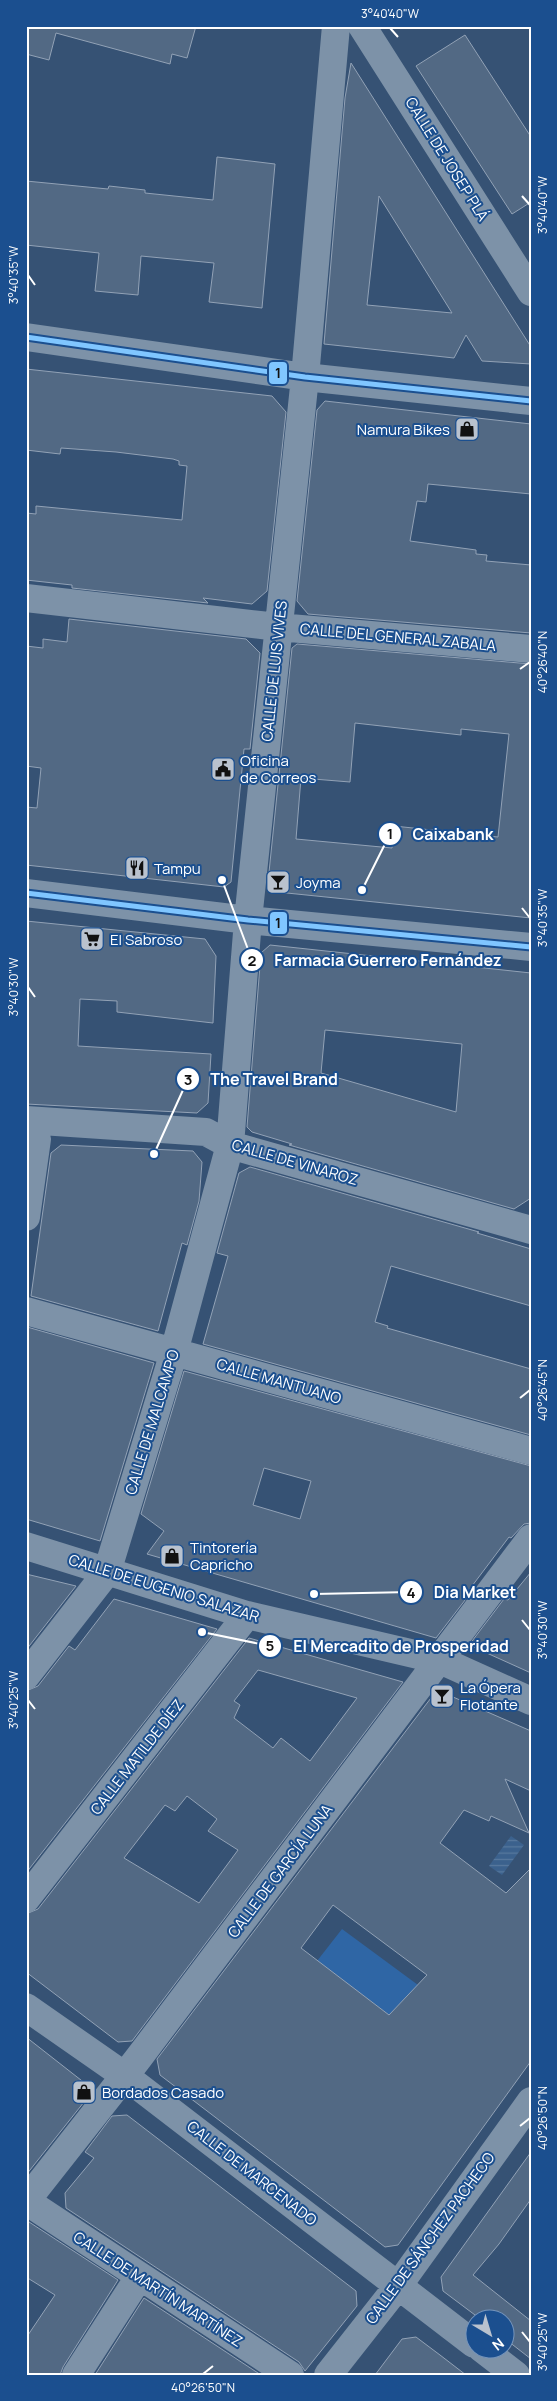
<svg xmlns="http://www.w3.org/2000/svg" width="557" height="2401" font-family="Manrope,sans-serif">
  <style>
    .grass { fill: #2f66a5 }
    .water { fill: url(#water-rules) }
    .building { fill: #526984; stroke: #92a2b6; fill-rule: evenodd }
    .lines { fill: none; stroke-linecap: round; stroke-linejoin: round }
    .minor { stroke: #7d92a8; stroke-width: 28 }
    .bus-1-casing { stroke: #1b4f8f; stroke-width: 9 }
    .bus-1 { stroke: #80c6ff; stroke-width: 5 }
    .ticks { fill: none; stroke: #fff; stroke-width: 2 }
    .labels { text-anchor: middle; dominant-baseline: central; stroke-width: 4; stroke-linejoin: round; paint-order: stroke }
    .street-label { font-size: 15px; fill: #fff; stroke: #1b4f8f }
    .poi-label { font-size: 15px; fill: #fff; stroke: #1b4f8f; text-anchor: start }
    .leader { fill: none; stroke: #fff; stroke-width: 2 }
    .callout-dot { fill: #fff; stroke: #1b4f8f; stroke-width: 2 }
    .mark-label { font-size: 15px; text-anchor: middle; font-weight: bold; fill: #111 }
    .callout-label { font-size: 16px; text-anchor: middle; font-weight: bold; fill: #fff; stroke: #1b4f8f; stroke-width: 4; stroke-linejoin: round; paint-order: stroke }
    .line-badge { stroke: #1b4f8f; stroke-width: 2 }
    .pale-badge-label { font-size: 14px; text-anchor: middle; font-weight: bold; fill: #111 }
    .neatline { fill: none; stroke: #fff; stroke-width: 2 }
    .ticks-label { font-size: 12px; text-anchor: middle; fill: #fff }
  </style>
  <defs>
    <pattern id="water-rules" width="6" height="5" patternUnits="userSpaceOnUse" patternTransform="scale(1.25)"><rect width="6" height="5" fill="#3b618d"/><path d="M0 2.5h6" fill="none" stroke="#58799e"/></pattern>
  </defs>
  <rect width="100%" height="100%" fill="#365274"/>
  <path class="grass" d="M342,1929L418,1985L389,2015L317,1961Z"/>
  <path class="water" d="M511,1836L524,1845L502,1875L489,1866Z"/>
  <path class="building" d="M26,26H196L187,58L172,54L170,64L56,33L49,60L26,54Z
    M465,35L531,137V202L512,214L416,66Z
    M351,63L531,347V364L482,361L466,335L454,358L324,344L345,98ZM379,196L452,313L367,305Z
    M217,157L275,164L262,308L209,302L214,263L141,256L138,295L95,291L99,253L26,245V181L108,189L109,186L145,190V193L213,200Z
    M26,369L272,396L286,412L267,591L252,604L203,598L208,603L72,588V585L26,580V513L36,514V506L182,520L187,466L179,465V461L173,459L116,452L61,448L60,454L26,450Z
    M325,401L531,424V494L428,484L426,502L417,501L410,541L476,550V554L487,555L486,561L531,565V633L308,614L297,601L317,410Z
    M69,619L246,639L260,653L250,749H244L231,882L224,887L26,865V807L37,808L41,768L26,766V646L43,648V639L67,642Z
    M297,644L531,664V918L277,892L268,882L292,648ZM355,723L461,735V729L509,734L498,837L394,826L392,848L296,839L301,778L350,782Z
    M26,921L205,939L216,956L213,1023L117,1012V1001L80,999L78,1046L211,1054L208,1103L197,1113L26,1104Z
    M270,945L531,973V1198L514,1209L289,1145L292,1144L252,1132L247,1127L261,953ZM325,1030L462,1044L456,1112L321,1073Z
    M61,1145L193,1151L202,1162L199,1201L187,1245L182,1243L158,1331L31,1296L51,1153Z
    M250,1167L479,1232L477,1233L531,1249V1306L391,1266L375,1322L388,1326L387,1328L531,1369V1435L203,1344L228,1256L217,1253L239,1173Z
    M27,1327L154,1363L100,1541L26,1519Z
    M184,1371L531,1466V1523L524,1524L511,1538L509,1537L469,1590L472,1591L436,1638L147,1554L164,1531L141,1514ZM264,1468L311,1481L300,1519L253,1505Z
    M531,1572V1673L469,1645L504,1599L508,1600Z
    M26,1574L76,1586L26,1650Z
    M114,1599L217,1629L26,1873V1691L38,1686L69,1646L75,1650Z
    M249,1638L403,1682L132,2041L118,2042L26,1972V1914L38,1909ZM258,1670L357,1698L310,1761L281,1738L273,1748L234,1718L240,1705L234,1701ZM187,1796L217,1819L208,1831L238,1850L199,1903L124,1858L165,1805L175,1811Z
    M437,1690L531,1731V1791L505,1779L529,1833L491,1816L489,1821L464,1810L440,1843L506,1893L531,1868V2061L398,2245L385,2247L160,2075L157,2059ZM333,1905L427,1975L389,2015L301,1948Z
    M26,2037L86,2084L88,2097L26,2175Z
    M127,2115L356,2291L357,2306L305,2371L299,2362L66,2208L65,2193L94,2158L85,2152L112,2116Z
    M531,2152V2199L499,2244L473,2275L531,2321V2359L504,2338V2318H479L443,2291L441,2277Z
    M26,2220L118,2280L63,2367L60,2375H26V2338L55,2295L26,2277Z
    M144,2298L261,2375H95Z
    M416,2337L440,2355L466,2375H375L402,2339Z"/>
  <g class="lines">
    <path class="minor" d="M362,26L531,292
      M26,337L305,377L531,401
      M26,598L278,627L531,649
      M26,893L248,920L531,947
      M26,1120L206,1132L230,1145L531,1230
      M26,1217L37,1139
      M26,1311L531,1451
      M26,1546L247,1615L440,1660L531,1701
      M26,1676L107,1572L174,1352L230,1145L248,920L305,377L336,26
      M26,1899L247,1615
      M26,2007L125,2076L474,2344
      M26,2201L137,2060L531,1538
      M26,2201L290,2375
      M481,2348L516,2375
      M76,2375L139,2277
      M328,2375L398,2286L531,2101"/>
    <g class="bus-1-casing">
      <path id="bus-1" d="M26,337L305,377L531,401
        M26,893L248,920L531,947"/>
    </g>
    <use href="#bus-1" class="bus-1"/>
  </g>
  <path class="ticks" d="M390,28L398,37M522,196L530,205M28,275L35,285M520,669L530,662M522,908L530,918M28,987L35,997M520,1398L530,1390M522,1620L530,1630M28,1700L35,1709M520,2126L530,2118M522,2332L530,2342M203,2374L213,2366"/>
  <defs>
    <g id="shop-square" transform="scale(1.25)"><rect x="-9" y="-9" width="18" height="18" rx="4" fill="#b9c2ce" stroke="#1b4f8f"/><path d="M-5-2.5h2.3a2.7 3.5 0 0 1 5.4 0H5L5.5 6h-11ZM-1.5-2.5h3a1.5 2.3 0 0 0-3 0Z" fill="#111"/></g>
    <g id="civic-square" transform="scale(1.25)"><rect x="-9" y="-9" width="18" height="18" rx="4" fill="#b9c2ce" stroke="#1b4f8f"/><path d="M-.6-6.5H3V-4.5H.6V-3L4-1V1h2V6H-6V1h2V-1L-.6-3ZM-1.2 2.5V6h2.4V2.5Z" fill="#111"/></g>
    <g id="restaurant-square" transform="scale(1.25)"><rect x="-9" y="-9" width="18" height="18" rx="4" fill="#b9c2ce" stroke="#1b4f8f"/><path d="M-5-6h1v4h1v-4h1v4h1v-4h1v5L-1.5 .5V6h-2V.5L-5-1ZM5-6V6H3V1.5H1.5Q1.5-4 5-6Z" fill="#111"/></g>
    <g id="bar-square" transform="scale(1.25)"><rect x="-9" y="-9" width="18" height="18" rx="4" fill="#b9c2ce" stroke="#1b4f8f"/><path d="M-6-5H6L.8 .8V4.5H3.5V6h-7V4.5H-.8V.8Z" fill="#111"/></g>
    <g id="supermarket-square" transform="scale(1.25)"><rect x="-9" y="-9" width="18" height="18" rx="4" fill="#b9c2ce" stroke="#1b4f8f"/><path d="M-6-5.5h2.5l.6 2H6L4.5 2H-2.5L-4.4-4H-6ZM-1.5 3.2a1.3 1.3 0 1 0 .1 0ZM3 3.2a1.3 1.3 0 1 0 .1 0Z" fill="#111"/></g>
  </defs>
  <g fill-rule="evenodd">
    <use href="#shop-square" x="467" y="429"/>
    <use href="#civic-square" x="223" y="769"/>
    <use href="#restaurant-square" x="137" y="868"/>
    <use href="#bar-square" x="278" y="882"/>
    <use href="#supermarket-square" x="92" y="939"/>
    <use href="#shop-square" x="172" y="1556"/>
    <use href="#bar-square" x="442" y="1696"/>
    <use href="#shop-square" x="84" y="2092"/>
  </g>
  <g class="labels">
    <g class="street-label">
      <text transform="translate(447 159) rotate(58)">CALLE DE JOSEP PLÁ</text>
      <text transform="translate(398 637) rotate(5)">CALLE DEL GENERAL ZABALA</text>
      <text transform="translate(274 671) rotate(-84)">CALLE DE LUIS VIVES</text>
      <text transform="translate(295 1162) rotate(16)">CALLE DE VINAROZ</text>
      <text transform="translate(279 1381) rotate(16)">CALLE MANTUANO</text>
      <text transform="translate(152 1422) rotate(-73)">CALLE DE MALCAMPO</text>
      <text transform="translate(164 1588) rotate(17)">CALLE DE EUGENIO SALAZAR</text>
      <text transform="translate(137 1757) rotate(-52)">CALLE MATILDE DÍEZ</text>
      <text transform="translate(280 1871) rotate(-53)">CALLE DE GARCÍA LUNA</text>
      <text transform="translate(252 2173) rotate(38)">CALLE DE MARCENADO</text>
      <text transform="translate(430 2238) rotate(-54)">CALLE DE SÁNCHEZ PACHECO</text>
      <text transform="translate(158 2289) rotate(33)">CALLE DE MARTÍN MARTÍNEZ</text>
    </g>
    <g class="poi-label">
      <text x="450" y="429" text-anchor="end">Namura Bikes</text>
      <text x="240" y="760">Oficina<tspan x="240" dy="17">de Correos</tspan></text>
      <text x="154" y="868">Tampu</text>
      <text x="296" y="882">Joyma</text>
      <text x="110" y="939">El Sabroso</text>
      <text x="190" y="1547">Tintorería<tspan x="190" dy="17">Capricho</tspan></text>
      <text x="460" y="1687">La Ópera<tspan x="460" dy="17">Flotante</tspan></text>
      <text x="102" y="2092">Bordados Casado</text>
    </g>
  </g>
  <path class="leader" d="M362 890L390 834M222 880L252 960M154 1154L188 1079M314 1594L411 1592M202 1632L270 1646"/>
  <g class="callout-dot">
    <circle cx="362" cy="890" r="5"/>
    <circle cx="222" cy="880" r="5"/>
    <circle cx="154" cy="1154" r="5"/>
    <circle cx="314" cy="1594" r="5"/>
    <circle cx="202" cy="1632" r="5"/>
    <circle cx="390" cy="834" r="12"/>
    <circle cx="252" cy="960" r="12"/>
    <circle cx="188" cy="1079" r="12"/>
    <circle cx="411" cy="1592" r="12"/>
    <circle cx="270" cy="1646" r="12"/>
  </g>
  <g class="mark-label">
    <text x="390" y="839">1</text>
    <text x="252" y="966">2</text>
    <text x="188" y="1085">3</text>
    <text x="411" y="1598">4</text>
    <text x="270" y="1651">5</text>
  </g>
  <g class="callout-label">
    <text x="453" y="840">Caixabank</text>
    <text x="388" y="966">Farmacia Guerrero Fernández</text>
    <text x="274" y="1085">The Travel Brand</text>
    <text x="475" y="1598">Dia Market</text>
    <text x="401" y="1652">El Mercadito de Prosperidad</text>
  </g>
  <g class="line-badge">
    <rect x="268" y="361" width="20" height="24" rx="5" fill="#80c6ff"/>
    <rect x="269" y="911" width="19" height="24" rx="5" fill="#80c6ff"/>
  </g>
  <g class="pale-badge-label">
    <text x="278" y="378">1</text>
    <text x="278" y="928">1</text>
  </g>
  <rect width="557" height="2401" fill="none" stroke="#1b4f8f" stroke-width="55"/>
  <g transform="translate(490 2334) rotate(142)"><circle r="24" fill="#1b4f8f" stroke="#7695bc"/>
  <path d="M0-4L9 19L0 12L-9 19Z" fill="#b9c2ce"/>
  <text y="-8" font-size="14" font-weight="bold" text-anchor="middle" fill="#ffffff">N</text>
  </g>
  <rect x="28" y="28" width="502" height="2346" class="neatline"/>
  <g class="ticks-label">
    <text x="390" y="18">3°40'40"W</text>
    <text transform="translate(543 205) rotate(-90)" y="4">3°40'40"W</text>
    <text transform="translate(14 275) rotate(-90)" y="4">3°40'35"W</text>
    <text transform="translate(543 662) rotate(-90)" y="4">40°26'40"N</text>
    <text transform="translate(543 918) rotate(-90)" y="4">3°40'35"W</text>
    <text transform="translate(14 987) rotate(-90)" y="4">3°40'30"W</text>
    <text transform="translate(543 1390) rotate(-90)" y="4">40°26'45"N</text>
    <text transform="translate(543 1630) rotate(-90)" y="4">3°40'30"W</text>
    <text transform="translate(14 1700) rotate(-90)" y="4">3°40'25"W</text>
    <text transform="translate(543 2118) rotate(-90)" y="4">40°26'50"N</text>
    <text transform="translate(543 2342) rotate(-90)" y="4">3°40'25"W</text>
    <text x="203" y="2392">40°26'50"N</text>
  </g>
</svg>
